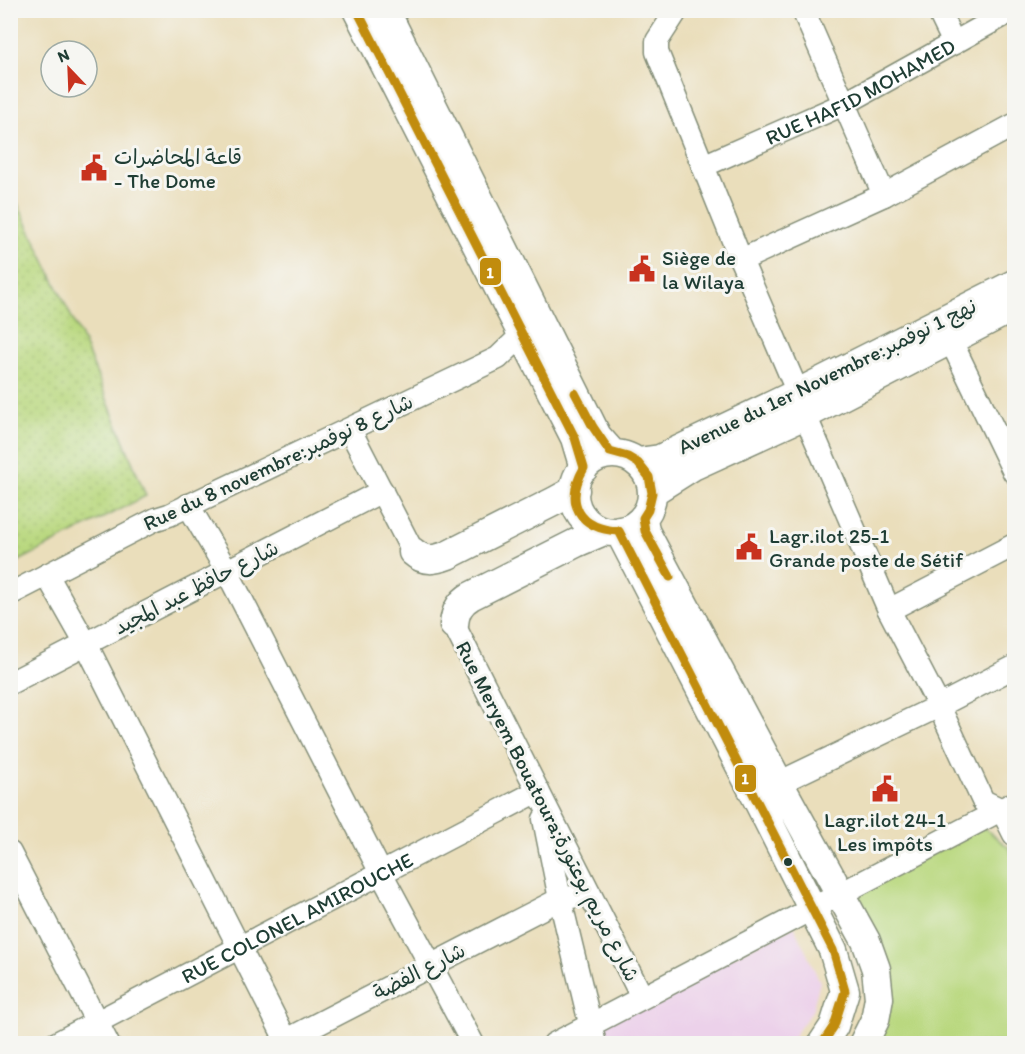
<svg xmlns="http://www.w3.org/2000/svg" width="1025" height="1054" font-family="Itim,'Playpen Sans Arabic',sans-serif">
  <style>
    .built { fill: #ecd1ea }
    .green { fill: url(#green-dots); stroke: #6c8a5a; stroke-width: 1.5 }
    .pitch { fill: #b9d87f; stroke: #6c8a5a; stroke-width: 1.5 }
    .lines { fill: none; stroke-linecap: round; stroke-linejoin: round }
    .minor-casing { stroke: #848e78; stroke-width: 25 }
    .major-casing { stroke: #848e78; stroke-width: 31 }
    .minor { stroke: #fff; stroke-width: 22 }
    .major { stroke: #fff; stroke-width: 28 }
    .bus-1-casing { stroke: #f6f6f2; stroke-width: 14 }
    .bus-1 { stroke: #c18c0d; stroke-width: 9 }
    .bus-dot { fill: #1f3d34; stroke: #f6f6f2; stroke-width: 2 }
    .labels { text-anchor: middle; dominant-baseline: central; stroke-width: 6; stroke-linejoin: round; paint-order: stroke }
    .street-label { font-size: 21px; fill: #1f3d34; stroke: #f6f6f2 }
    .poi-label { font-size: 21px; fill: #1f3d34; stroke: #f6f6f2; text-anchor: start }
    .line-badge { stroke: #f6f6f2; stroke-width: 2 }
    .badge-label { font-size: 16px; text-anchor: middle; font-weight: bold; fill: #fff }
  </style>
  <defs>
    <pattern id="green-dots" width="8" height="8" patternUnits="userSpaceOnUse" patternTransform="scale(1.5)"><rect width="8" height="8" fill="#b9d87f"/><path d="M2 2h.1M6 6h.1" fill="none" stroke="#9fba6e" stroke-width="1.8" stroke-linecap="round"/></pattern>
  </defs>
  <rect width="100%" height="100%" fill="#f6f6f2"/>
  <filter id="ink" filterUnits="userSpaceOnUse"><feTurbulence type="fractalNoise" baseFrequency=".0167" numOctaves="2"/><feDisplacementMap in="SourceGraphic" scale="12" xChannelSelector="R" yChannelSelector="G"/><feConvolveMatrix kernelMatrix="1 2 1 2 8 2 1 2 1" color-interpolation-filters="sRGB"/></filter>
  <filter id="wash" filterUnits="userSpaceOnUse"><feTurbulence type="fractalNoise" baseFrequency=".008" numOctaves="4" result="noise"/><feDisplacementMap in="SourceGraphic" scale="24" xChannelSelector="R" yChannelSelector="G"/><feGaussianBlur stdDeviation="1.35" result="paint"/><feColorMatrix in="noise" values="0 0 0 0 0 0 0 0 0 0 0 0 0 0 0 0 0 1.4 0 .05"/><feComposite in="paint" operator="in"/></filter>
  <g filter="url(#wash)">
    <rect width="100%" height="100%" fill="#eadebb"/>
    <path class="built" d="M794,926L820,982L812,1011L789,1043L600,1044L598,1034L607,1020Z"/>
    <path class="green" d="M11,190L84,343L146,496L11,565Z"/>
    <path class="pitch" d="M983,827L1008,847L1014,859V1043H871L879,1033L849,897Z"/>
  </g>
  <g filter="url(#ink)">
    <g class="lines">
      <g class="minor-casing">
        <g id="minor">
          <path d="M677,10L657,41V52L741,260L798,393"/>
          <path d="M803,10L884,195"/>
          <path d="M938,10L954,43"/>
          <path id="s1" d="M703,166L844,104L1013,10"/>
          <path d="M741,260L884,195L1014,125"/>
          <path d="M950,339L1014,472"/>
          <path d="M805,415L889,610L939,706L983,801L1002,810L1014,834"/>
          <path d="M350,430L413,552"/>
          <path d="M188,505L227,571L381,873L473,1044"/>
          <path d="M47,575L86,644L288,1044"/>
          <path d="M10,594L156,519L169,515L498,358L523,334L535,329"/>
          <path d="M889,610L1014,545"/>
          <path d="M454,625L642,997"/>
          <path d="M10,683L382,491"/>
          <path d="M766,789L939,706L1014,667"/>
          <path d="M544,819L560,899L595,1044"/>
          <path d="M10,853L108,1044"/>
          <path id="s2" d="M55,1044L538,791"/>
          <path d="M279,1044L560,899L590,894"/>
          <path d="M554,1044L1014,803"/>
        </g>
      </g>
      <g class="major-casing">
        <path id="major" d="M357,10L575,438L584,468
          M385,10L597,436L613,454
          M574 493a39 39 0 1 1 78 0a39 39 0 1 1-78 0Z
          M638,462L660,459L798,393L1014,284
          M652,492L693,466L805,415L1014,307
          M643,518L645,531L779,783L866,941L876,969L879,998L875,1020L863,1044
          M619,531L755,795L833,950L845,991L834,1026L822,1044
          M413,552C424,562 435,560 448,555L555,501L575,490
          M454,625C455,612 459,603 471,596L576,543L604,531"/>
      </g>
      <use href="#minor" class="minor"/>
      <use href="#major" class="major"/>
      <g class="bus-1-casing">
        <path id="bus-1" d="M357,10L575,438L584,468C564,503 579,529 619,531L833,950L845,991L834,1026L822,1044
          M575,393L593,427L610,452L628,457L638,463L649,477L652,493L648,510L643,518L645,531L670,577"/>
      </g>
      <use href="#bus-1" class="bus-1"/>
    </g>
  </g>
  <defs>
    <g id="civic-bare" transform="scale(2.07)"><path d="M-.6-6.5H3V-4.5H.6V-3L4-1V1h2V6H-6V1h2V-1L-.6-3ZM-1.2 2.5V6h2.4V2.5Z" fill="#c8321e" stroke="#f6f6f2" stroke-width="2.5" paint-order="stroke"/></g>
  </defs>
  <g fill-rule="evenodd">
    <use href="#civic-bare" x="94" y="168"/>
    <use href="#civic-bare" x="642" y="269"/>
    <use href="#civic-bare" x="749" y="547"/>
    <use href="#civic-bare" x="885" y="789"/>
  </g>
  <circle class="bus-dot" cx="788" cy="862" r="5"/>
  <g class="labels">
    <g class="street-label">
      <text stroke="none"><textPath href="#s1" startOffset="174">RUE HAFID MOHAMED</textPath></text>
      <text transform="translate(827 376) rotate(-26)">Avenue du 1er Novembre;نهج 1 نوفمبر</text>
      <text transform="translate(278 462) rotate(-25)">Rue du 8 novembre;شارع 8 نوفمبر</text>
      <text transform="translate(196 587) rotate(-27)">شارع حافظ عبد المجيد</text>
      <text transform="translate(548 811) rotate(63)">Rue Meryem Bouatoura;شارع مريم بوعتورة</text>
      <text stroke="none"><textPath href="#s2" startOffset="273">RUE COLONEL AMIROUCHE</textPath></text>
      <text transform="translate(419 971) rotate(-27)">شارع الفضة</text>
    </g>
    <g class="poi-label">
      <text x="114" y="156">قاعة المحاضرات<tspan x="114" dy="24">- The Dome</tspan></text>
      <text x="662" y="257">Siège de<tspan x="662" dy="24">la Wilaya</tspan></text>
      <text x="769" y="535">Lagr.ilot 25-1<tspan x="769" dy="24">Grande poste de Sétif</tspan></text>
      <text x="885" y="819" text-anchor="middle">Lagr.ilot 24-1<tspan x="885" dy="24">Les impôts</tspan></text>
    </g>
  </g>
  <g class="line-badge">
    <rect x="479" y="257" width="23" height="29" rx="6" fill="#c18c0d"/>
    <rect x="734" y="764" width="23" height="29" rx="6" fill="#c18c0d"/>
  </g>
  <g class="badge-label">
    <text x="490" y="278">1</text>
    <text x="745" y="784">1</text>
  </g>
  <rect width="1025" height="1054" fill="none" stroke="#f6f6f2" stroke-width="36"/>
  <g transform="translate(69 69) rotate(337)"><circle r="28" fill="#f6f6f2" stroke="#a0aca6" stroke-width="1.5"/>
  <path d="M0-4.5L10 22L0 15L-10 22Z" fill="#c8321e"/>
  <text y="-9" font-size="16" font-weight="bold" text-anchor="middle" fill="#1f3d34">N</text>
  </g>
</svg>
